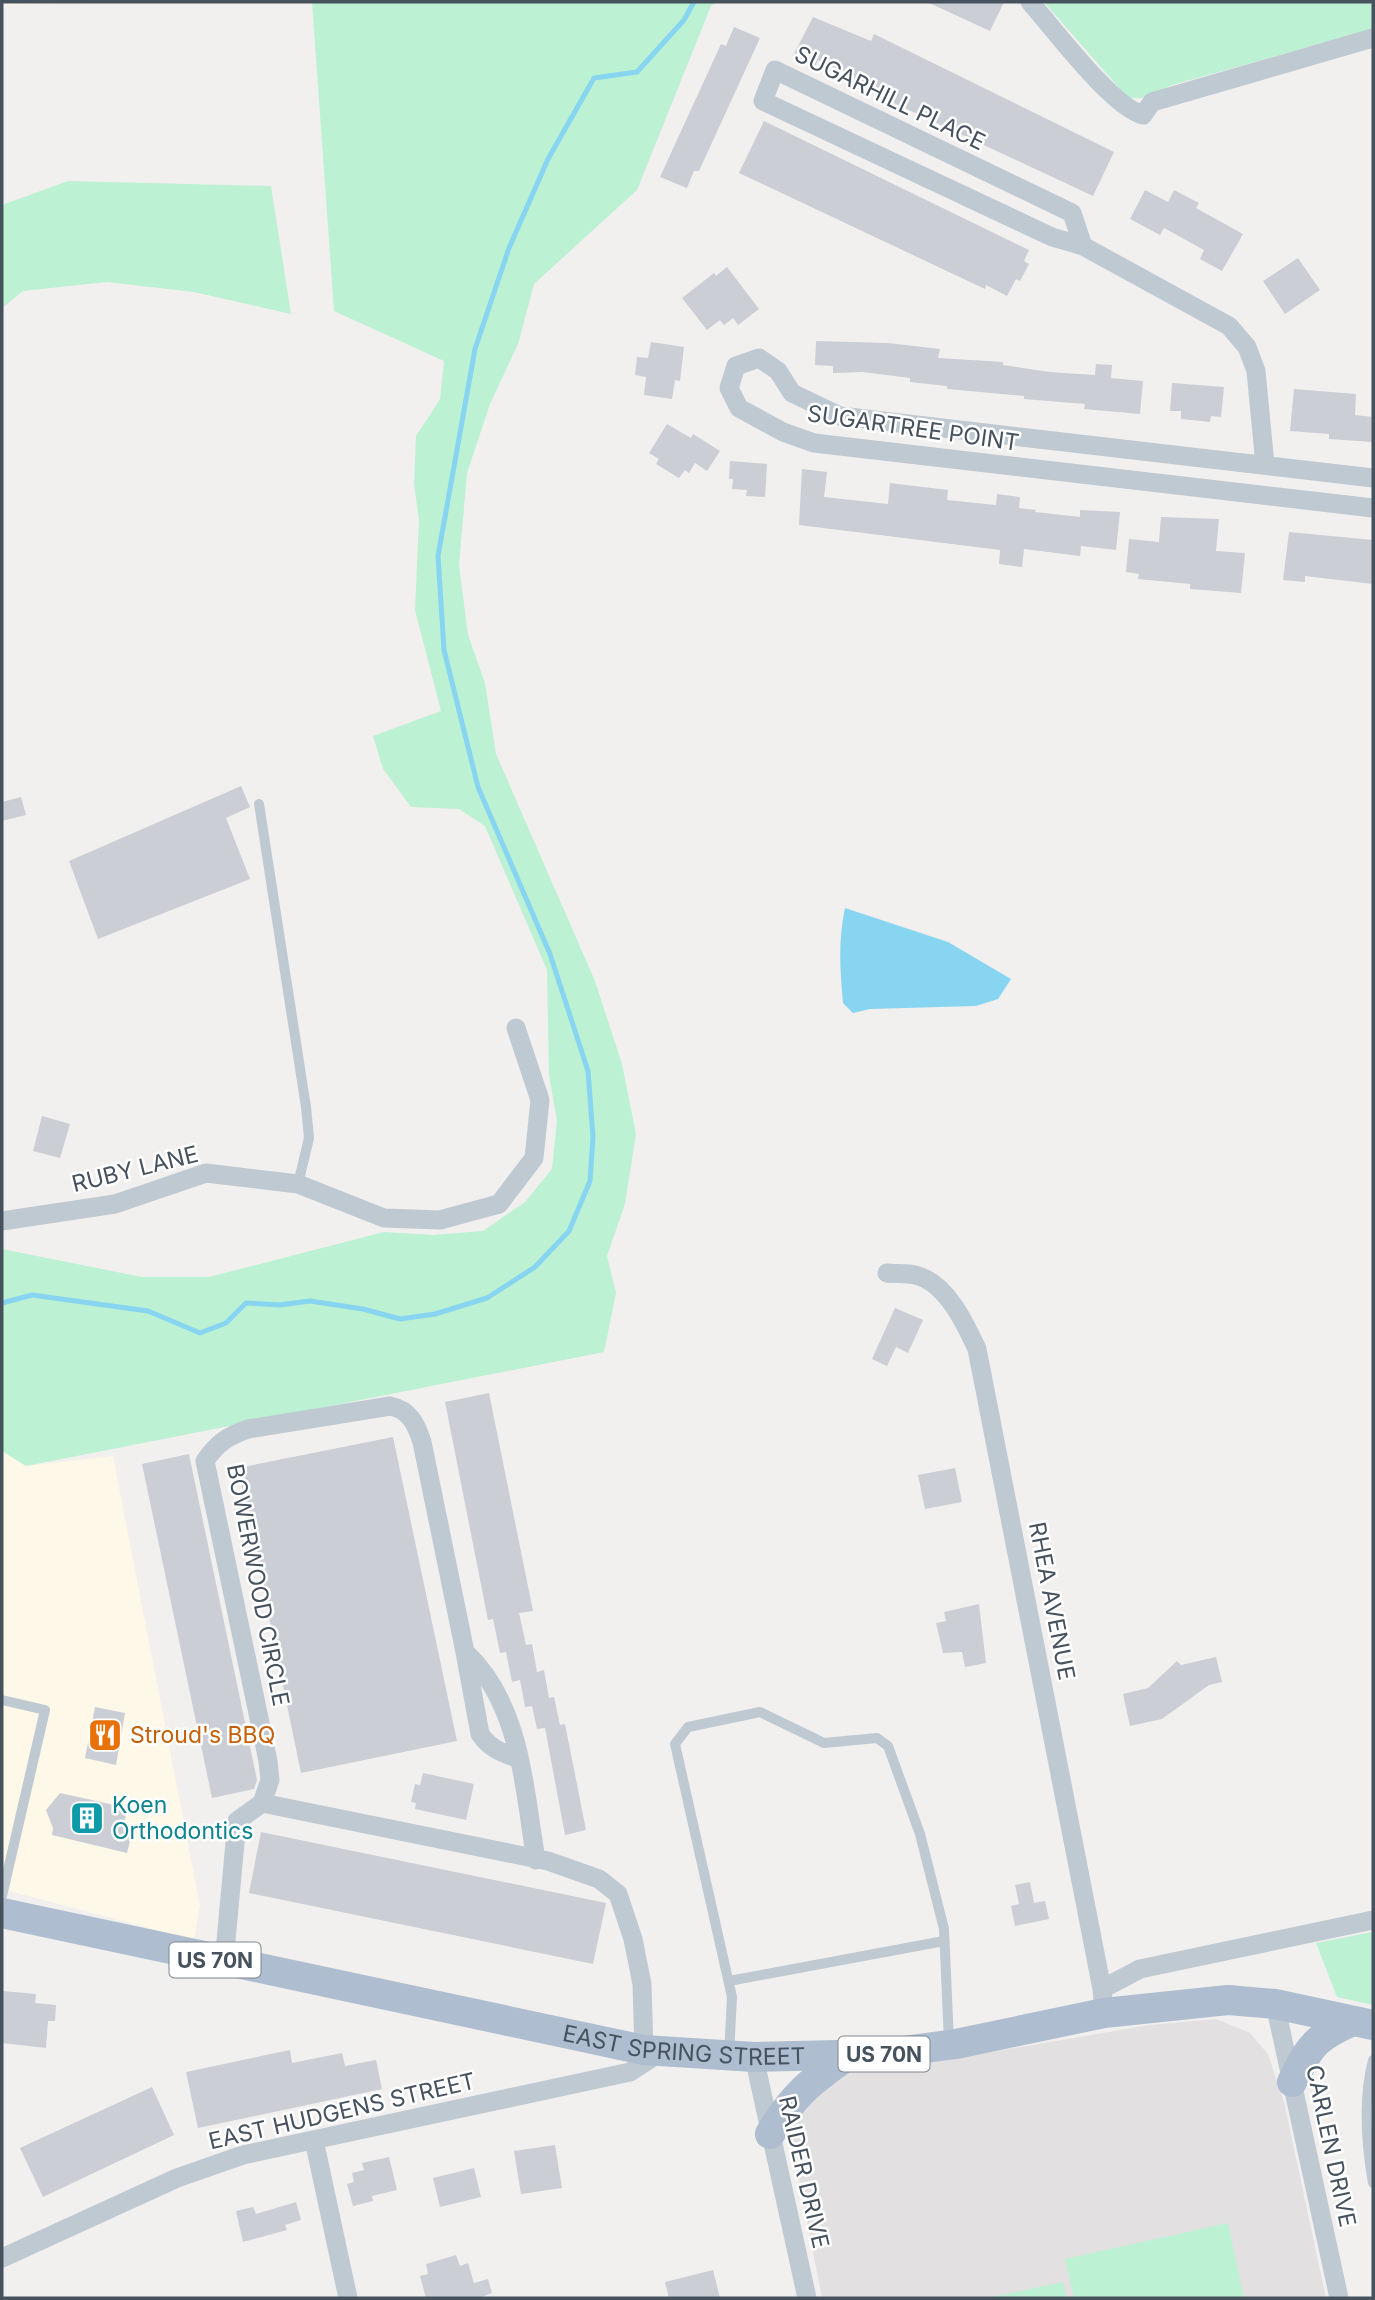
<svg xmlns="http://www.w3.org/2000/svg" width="1375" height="2300" font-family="Inter,sans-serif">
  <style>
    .commercial { fill: #fdf8e8 }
    .education { fill: #e3e0e1 }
    .green { fill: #bcf1d3 }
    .water { fill: #87d5f0 }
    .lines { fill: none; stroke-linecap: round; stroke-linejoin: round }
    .stream { stroke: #87d5f0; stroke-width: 5 }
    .building { fill: #cbced4 }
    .service { stroke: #bfc9d2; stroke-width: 10 }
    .minor { stroke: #bfc9d2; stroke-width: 19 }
    .primary { stroke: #aebdcf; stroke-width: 30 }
    .labels { text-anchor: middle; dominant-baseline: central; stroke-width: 5; stroke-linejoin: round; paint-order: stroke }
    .shield { fill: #fff; stroke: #7e868e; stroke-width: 2 }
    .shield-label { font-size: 21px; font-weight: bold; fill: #46525e }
    .street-label { font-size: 23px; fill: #46525e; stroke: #fff }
    .food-label { font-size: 23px; fill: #c56008; stroke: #fff; text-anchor: start }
    .culture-label { font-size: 23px; fill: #0d838f; stroke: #fff; text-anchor: start }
  </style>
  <rect width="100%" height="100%" fill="#f2efef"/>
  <path class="commercial" d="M2,2H144L2,5Z
    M2,1451L26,1466L113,1456L200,1906L194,1940L2,1889Z"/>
  <path class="education" d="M1216,2019L1250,2033L1268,2054L1284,2102L1326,2298H822L788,2124L799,2099L845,2073L914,2065L1150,2025Z"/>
  <path class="green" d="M312,2H717L711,6L637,190L534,284L518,344L490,404L467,473L459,565L468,635L485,683L496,754L595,981L622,1064L636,1134L625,1204L607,1256L616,1293L604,1352L26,1466L2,1451V1249L142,1277H209L384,1232L433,1235L483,1231L525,1202L552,1169L557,1121L549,1075L547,970L485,826L459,809L411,807L383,769L373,736L441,711L415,610L419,520L414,484L416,436L440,399L444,361L334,311Z
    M1044,2H1373V29L1172,85L1141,98H1128Z
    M68,181L271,186L291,314L194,292L107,282L23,291L2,308V205Z
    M1373,1932V2005L1337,1997L1316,1943Z
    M1228,2223L1244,2298H1074L1065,2259Z
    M1063,2282L1067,2298H987Z"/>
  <path class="water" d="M845,908L948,942L1011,979L998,999L976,1006L870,1009L853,1013L843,1003C840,970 838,940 845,908Z"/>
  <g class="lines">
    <path class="stream" d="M2,1303L32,1295L148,1311L200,1333L226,1323L246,1303L279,1305L310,1301L363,1309L400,1319L435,1314L487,1298L535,1267L569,1231L590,1181L593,1137L588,1071L550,954L478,787L444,650L438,556L475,349L509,248L548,159L594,78L637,72L684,20L694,2"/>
  </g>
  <path class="building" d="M927,2H1004L990,31Z
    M813,17L871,41L874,34L1114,152L1093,196L851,83L854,77L818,60L815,67L793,56Z
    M734,27L760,38L699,171H694L687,188L660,177L721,44L726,46Z
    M764,121L1029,250L1024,261L1029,264L1020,281L1016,279L1007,296L986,285L985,289L739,173Z
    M1145,190L1168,202L1174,190L1199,203L1196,208L1243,234L1222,271L1200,259L1204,250L1164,228L1160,235L1130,219Z
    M1298,258L1320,290L1285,314L1263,281Z
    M727,267L759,309L738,325L733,318L724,325L720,320L707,330L682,298L714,273L716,276Z
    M816,341L888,343L940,349L938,358L1003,362V365L1050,372L1095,375L1096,364L1112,365L1111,378L1143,381L1140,414L1084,409L1085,404L1024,399V396L947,389V386L910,382V378L863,372L833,373V366L815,365Z
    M651,342L684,347L680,381L675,380L672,399L644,395L646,377L635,375L637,357L648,358Z
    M1172,383L1224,387L1221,417L1211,416L1210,422L1181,419V411H1170Z
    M1294,389L1356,394L1355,415L1373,417V442L1329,439V434L1290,431Z
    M667,424L691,438L693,434L720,451L707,471L695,463L689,473L685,470L679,478L656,464L659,459L649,453Z
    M730,461L767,464L765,497L746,496L747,490L732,489L733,479H729Z
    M802,469L827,472L824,497L888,504L890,483L948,490L947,500L996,505L997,494L1020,497L1019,508L1036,510L1035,512L1080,517V510L1120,512L1116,550L1081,546L1080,556L1024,549L1022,567L999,564L1000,550L799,525Z
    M1161,517L1219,519L1216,551L1245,553L1241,593L1190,589V584L1138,579L1139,574L1126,572L1129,539L1159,542Z
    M1289,532L1373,540V584L1305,576V582L1283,580Z
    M241,786L250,807L226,818L250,879L98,939L69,861Z
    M21,797L26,815L2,821V802Z
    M42,1116L70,1124L60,1158L33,1151Z
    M895,1308L923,1320L908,1353L896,1347L887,1366L872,1359Z
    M489,1393L533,1611L519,1613L526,1645L532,1644L537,1672L544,1670L549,1698L554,1697L560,1725L565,1724L586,1830L565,1835L545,1728L537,1729L532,1706L525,1707L520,1680L512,1682L506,1652L500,1653L493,1619L488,1620L445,1402Z
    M393,1437L457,1741L301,1773L238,1468Z
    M189,1454L257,1780L254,1789L212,1798L142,1464Z
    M955,1468L962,1502L925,1509L918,1475Z
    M979,1604L986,1663L965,1667L962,1652L943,1653L936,1623L946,1621L944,1612Z
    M1216,1657L1222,1682L1209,1685L1162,1719L1130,1726L1123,1694L1148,1688L1177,1661L1181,1665Z
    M95,1707L125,1713L116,1765L85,1758Z
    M423,1773L474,1784L466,1820L415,1809L416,1803L411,1802L415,1784L420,1785Z
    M60,1793L128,1808L123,1826L133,1829L127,1853L52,1835L53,1828L46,1810Z
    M261,1832L606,1903L593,1964L249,1893Z
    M1030,1882L1034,1903L1045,1901L1049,1919L1015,1926L1011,1906L1019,1904L1015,1885Z
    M2,1991L36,1994L35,2003L56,2005L55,2021H48L46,2048L2,2043Z
    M290,2050L292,2063L342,2053L345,2066L376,2060L382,2089L198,2128L186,2072Z
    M152,2087L174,2135L43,2197L20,2148Z
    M555,2145L562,2188L521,2194L514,2151Z
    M389,2157L397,2190L372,2196L373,2201L353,2206L347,2184L354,2182L352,2173L364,2170L362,2163Z
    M474,2168L481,2197L440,2207L433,2178Z
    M296,2202L301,2220L285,2225L287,2230L243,2242L236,2211L253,2207L256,2214Z
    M456,2255L460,2266L468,2263L474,2283L488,2279L492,2293L479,2298H426L420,2276L428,2274L426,2264Z
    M713,2270L720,2298H669L665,2282Z"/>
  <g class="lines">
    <path class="service" d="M259,804L306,1107L309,1138L298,1184
      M2,1700L45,1710L2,1896
      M729,1981L944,1941
      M729,2054L732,1997L675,1744L688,1727L760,1712L824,1743L877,1738L888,1746L920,1834L944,1929L949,2041
      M1373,2060C1363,2099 1366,2143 1373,2183"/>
    <path class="minor" d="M1030,2C1054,29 1112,107 1143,115L1152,102L1373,38
      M1083,246L1072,213L775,70L763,101L1052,237L1083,246L1229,326L1247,347L1256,371L1265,465
      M1373,478L840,416L792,393L778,371L759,358L736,366L729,388L739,408L783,432L814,443L1373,508
      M2,1221L115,1204L206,1173L298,1184L384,1218L440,1220L499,1204L534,1158L540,1100L516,1028
      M887,1273C896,1274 906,1273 915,1275C946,1282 965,1323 977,1349L1102,1989
      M465,1652L480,1734C490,1749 503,1753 519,1759
      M262,1803L270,1780L268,1761L205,1461C217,1443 228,1436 248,1429L390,1406C410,1410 416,1424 422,1442L465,1652C521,1703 524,1789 536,1860
      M224,1962L237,1821L262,1803L548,1861L599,1879L618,1894L633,1939L642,1984L644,2050
      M1103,2000L1102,1989L1140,1969L1373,1920
      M1275,2004L1339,2298
      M754,2057L807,2298
      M314,2140L348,2298
      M2,2258L177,2178L243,2155L630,2072L661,2052"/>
    <g class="primary">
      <path id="s1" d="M2,1913L644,2050L754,2057L881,2054L956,2044L1104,2013L1228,2000L1275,2004L1373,2025"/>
      <path d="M1292,2082C1310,2045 1316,2037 1353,2021"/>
      <path d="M770,2134C794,2094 810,2082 848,2055"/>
    </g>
  </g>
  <defs>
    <g id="restaurant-square" transform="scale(1.75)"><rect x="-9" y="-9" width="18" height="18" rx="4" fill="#e8710a" stroke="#fff"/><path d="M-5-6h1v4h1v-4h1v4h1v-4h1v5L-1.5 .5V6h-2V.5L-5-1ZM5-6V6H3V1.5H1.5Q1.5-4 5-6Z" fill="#fff"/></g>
    <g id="building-square" transform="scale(1.75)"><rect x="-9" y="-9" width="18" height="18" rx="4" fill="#0f9aa8" stroke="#fff"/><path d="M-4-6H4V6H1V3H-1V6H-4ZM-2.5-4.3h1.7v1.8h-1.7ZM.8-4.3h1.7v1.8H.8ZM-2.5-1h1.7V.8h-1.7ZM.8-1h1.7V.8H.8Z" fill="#fff"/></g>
  </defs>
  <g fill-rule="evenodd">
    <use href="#restaurant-square" x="105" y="1735"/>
    <use href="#building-square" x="87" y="1818"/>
  </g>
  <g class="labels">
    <g class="shield">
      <rect x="169.5" y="1942.5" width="91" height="35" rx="5"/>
      <rect x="838.5" y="2036.5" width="91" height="35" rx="5"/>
    </g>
    <g class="shield-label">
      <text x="215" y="1960">US 70N</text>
      <text x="884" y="2054">US 70N</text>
    </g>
    <g class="street-label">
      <text transform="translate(890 98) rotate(26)">SUGARHILL PLACE</text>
      <text transform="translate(913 428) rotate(8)">SUGARTREE POINT</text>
      <text transform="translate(135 1169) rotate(-14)">RUBY LANE</text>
      <text transform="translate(258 1585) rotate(79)">BOWERWOOD CIRCLE</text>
      <text transform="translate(1052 1601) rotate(79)">RHEA AVENUE</text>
      <text stroke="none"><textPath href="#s1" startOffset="696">EAST SPRING STREET</textPath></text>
      <text transform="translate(342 2111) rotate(-13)">EAST HUDGENS STREET</text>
      <text transform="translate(1331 2146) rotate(78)">CARLEN DRIVE</text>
      <text transform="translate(804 2172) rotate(77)">RAIDER DRIVE</text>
    </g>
    <g class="food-label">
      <text x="130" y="1735">Stroud's BBQ</text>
    </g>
    <g class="culture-label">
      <text x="112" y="1805">Koen<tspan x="112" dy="26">Orthodontics</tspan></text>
    </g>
  </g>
  <rect width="1375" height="2300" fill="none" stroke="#46525e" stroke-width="7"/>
</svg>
